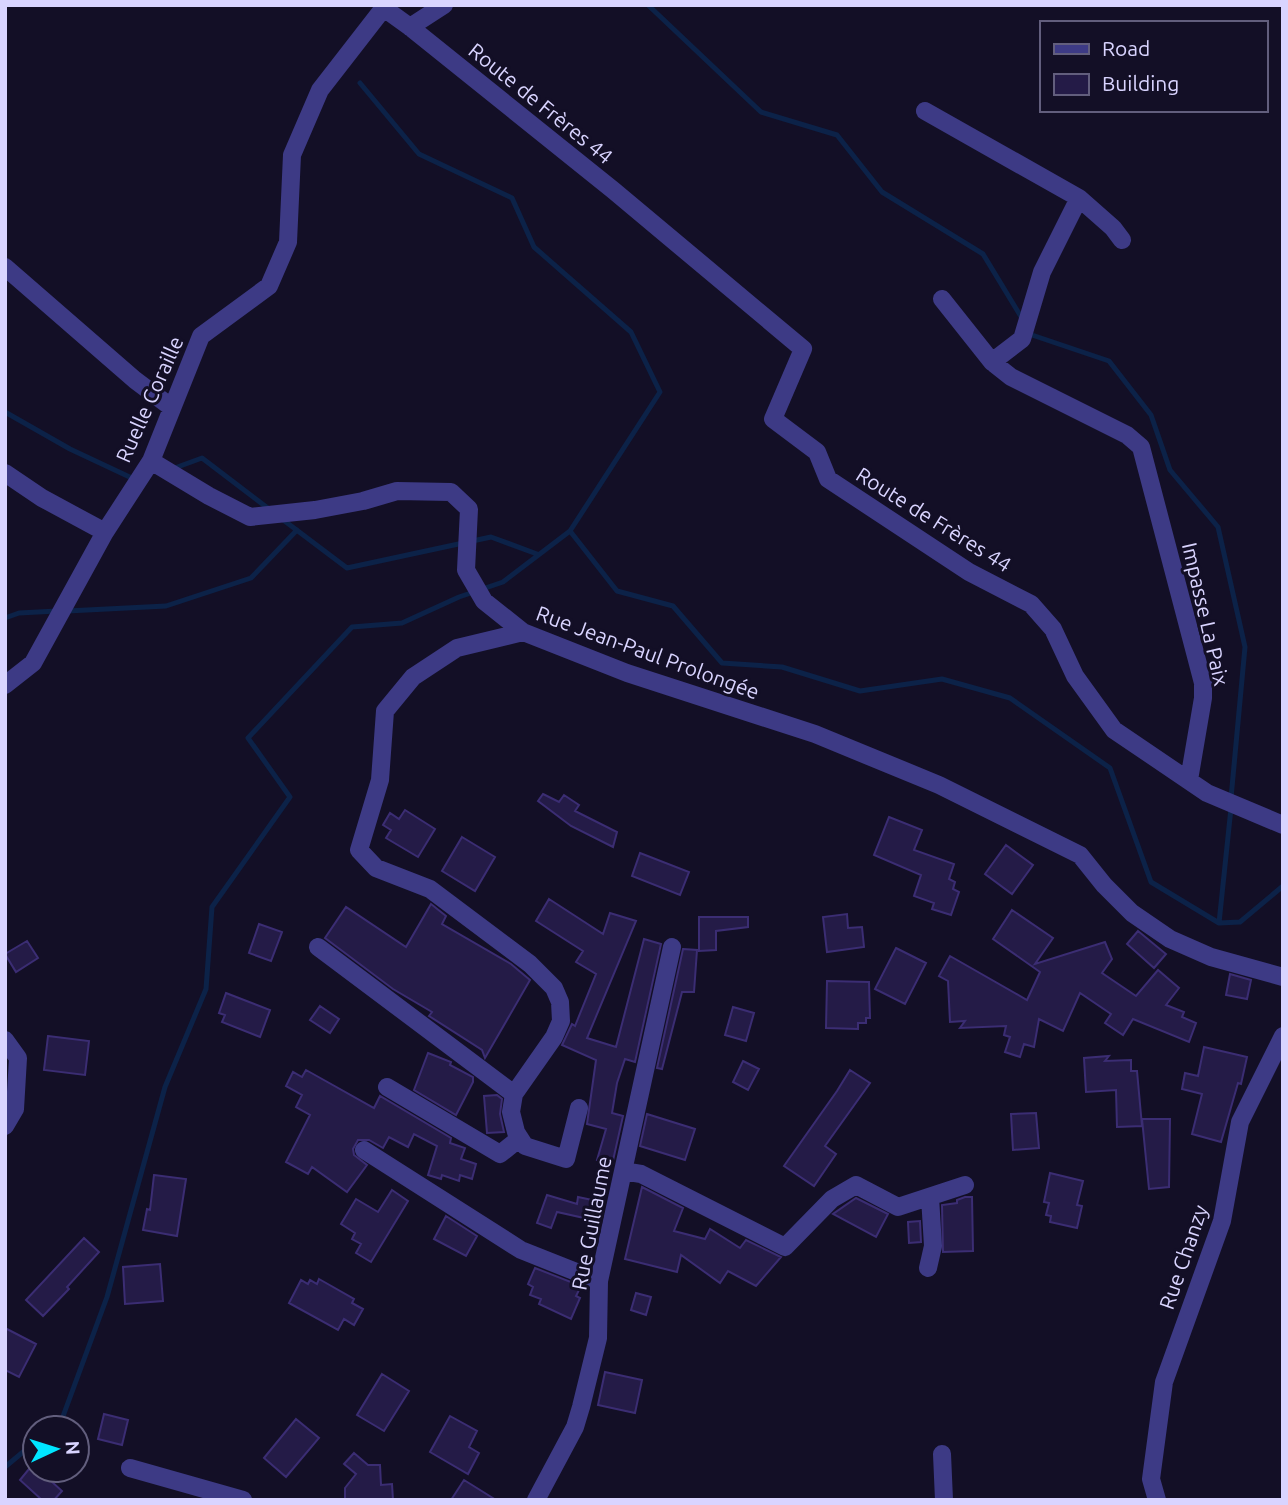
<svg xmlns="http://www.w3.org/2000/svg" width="1288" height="1505" font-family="Ubuntu,sans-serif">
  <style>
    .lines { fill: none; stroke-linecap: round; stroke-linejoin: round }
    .stream { stroke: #0c2248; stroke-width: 5 }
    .building { fill: #241b47; stroke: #3b2d73; stroke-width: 2 }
    .minor { stroke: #3d3a85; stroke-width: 18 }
    .labels { text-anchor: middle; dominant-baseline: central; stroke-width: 6; stroke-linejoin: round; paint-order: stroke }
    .street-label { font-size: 21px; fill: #d9d4ff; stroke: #130f26 }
  </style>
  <rect width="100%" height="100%" fill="#130f26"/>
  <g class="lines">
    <path class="stream" d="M648,5L761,112L837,135L882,192L983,254L1023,320
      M1030,332L1032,335L1109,361L1151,415L1170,470L1218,527L1245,647L1231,798
      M5,412L70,449L136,480
      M172,469L202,458L269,509
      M282,519L347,568L491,537L537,554
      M570,531L617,591L673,606L722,663L782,667L860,691L942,679L1010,698L1110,768L1151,882L1219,923L1240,922L1283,886
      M67,611L166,606L251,578L297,530
      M5,618L19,613L57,611
      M1219,923L1231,808
      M52,1428L62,1419L107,1297L165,1087L206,989L212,907L290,797L248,738L352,627L402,623L459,597L503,582L570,531L660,392L631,332L534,247L512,198L419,154L360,83
      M5,1467L35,1442"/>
  </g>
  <path class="building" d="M543,794L559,802L564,795L579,805L575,811L617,832L613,847L571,826L538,801Z
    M405,810L435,829L418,857L386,838L391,830L383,825L390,813L399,819Z
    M889,817L922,830L914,850L954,864L949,879L955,882L953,889L959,892L951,915L932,909L934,903L914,896L921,875L874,855Z
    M462,837L495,857L475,891L442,871Z
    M1006,845L1033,865L1012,894L985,874Z
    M640,853L689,872L680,895L632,876Z
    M549,899L603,934L610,913L636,921L587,1038L616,1047L644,939L661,944L635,1062L625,1059L617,1083L612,1113L623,1116L612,1165L597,1160L606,1129L587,1124L596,1060L562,1045L572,1024L575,1026L596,974L576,962L583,951L536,921Z
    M431,904L446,916L442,924L511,964L530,980L485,1058L482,1050L429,1016L432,1012L393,989L325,938L346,907L406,947Z
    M1012,910L1053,938L1035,964L1105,942L1112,959L1102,973L1136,996L1158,970L1179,988L1166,1005L1184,1012L1182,1017L1196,1023L1189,1042L1133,1019L1123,1035L1105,1023L1111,1014L1080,993L1063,1031L1039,1019L1034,1047L1024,1044L1020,1057L1005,1052L1010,1037L1004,1035L1006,1026L960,1028L965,1021L950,1022L948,981L939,976L950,956L1027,1000L1040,972L993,939Z
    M847,914L848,928L862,927L864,947L827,952L823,917Z
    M699,917H748V927L716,931V950L699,951Z
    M259,924L282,932L271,961L249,953Z
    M1138,931L1166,954L1154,968L1127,944Z
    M27,941L38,958L16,972L5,954Z
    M896,948L926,963L905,1004L875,989Z
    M683,949L697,950L694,992H682L662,1069L657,1068Z
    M1230,974L1251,980L1247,999L1226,995Z
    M827,981L869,982L870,1018H866V1023H858V1029L826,1028Z
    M226,993L270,1010L260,1037L222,1022L225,1015L219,1013Z
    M320,1006L339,1019L330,1033L310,1020Z
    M733,1007L754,1013L746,1041L725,1035Z
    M48,1036L89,1041L85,1075L44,1070Z
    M1204,1047L1247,1057L1241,1084L1238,1083L1221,1142L1192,1134L1202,1094L1182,1089L1185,1073L1198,1076Z
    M428,1053L451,1062L450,1065L473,1077V1082L456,1115L414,1090Z
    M1109,1056L1105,1061L1131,1060V1071H1137L1142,1126L1117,1127L1116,1090L1086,1092L1084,1058Z
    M743,1061L759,1069L748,1090L733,1082Z
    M306,1070L374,1108L380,1096L451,1138L450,1143L465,1148L461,1159L476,1164L472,1179L460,1175L459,1181L442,1175L441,1179L428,1175L437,1146L414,1134L408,1147L389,1137L383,1148L369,1140H358L353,1149L354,1155L367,1165L347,1192L312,1167L308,1174L286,1162L310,1115L296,1107L302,1095L286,1086L293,1072L302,1077Z
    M850,1070L870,1083L825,1146L836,1154L814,1186L784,1166L837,1091Z
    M497,1095L502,1099L500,1114L504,1132L487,1133L484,1096Z
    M1036,1113L1039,1148L1013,1150L1011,1114Z
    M647,1114L695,1129L685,1160L640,1146Z
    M1142,1119H1170L1169,1187L1149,1189Z
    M1050,1173L1083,1181L1077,1205L1082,1206L1077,1228L1050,1222L1051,1216L1046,1215L1049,1203L1044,1202Z
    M154,1175L186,1179L177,1236L143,1230L147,1209L150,1210Z
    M642,1187L683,1208L674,1231L705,1239L710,1229L740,1248L746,1240L781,1257L756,1286L728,1271L720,1283L681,1255L677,1272L625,1259Z
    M392,1190L408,1201L371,1262L356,1253L361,1244L352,1239L355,1233L341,1224L356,1199L378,1212Z
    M547,1195L577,1204L578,1197L597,1201L593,1220L557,1212L551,1228L537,1223Z
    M965,1197H972L973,1251L943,1252L942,1205L957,1203V1200Z
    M856,1198L888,1214L876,1237L833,1214Z
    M446,1216L477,1236L466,1256L434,1239Z
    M920,1221L921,1242L909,1243L908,1222Z
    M84,1238L99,1252L67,1287L69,1289L43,1316L26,1300Z
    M160,1264L163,1301L125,1304L123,1267Z
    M535,1268L581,1286L576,1296L580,1298L571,1319L539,1304L541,1299L530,1295L533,1287L528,1284Z
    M319,1279L354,1299L352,1303L363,1309L354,1325L344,1319L338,1330L289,1303L301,1280L308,1284L310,1280L317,1284Z
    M636,1293L651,1297L646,1315L631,1310Z
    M5,1328L36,1344L19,1377L5,1370Z
    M605,1372L642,1380L635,1413L598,1405Z
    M382,1374L409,1391L384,1431L357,1415Z
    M104,1414L128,1420L122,1445L98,1439Z
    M450,1416L477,1431L469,1447L479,1453L468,1474L430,1452Z
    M296,1419L319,1438L286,1477L264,1458Z
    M354,1453L368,1465H380L381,1485L392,1484L393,1500H345V1488L356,1474L344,1464Z
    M33,1464L35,1470H39L62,1491L54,1500H42L20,1480Z
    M464,1480L496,1500H451Z"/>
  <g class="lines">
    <path class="minor" d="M385,9L410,27L613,190L803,349L773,419L817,452L828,479L969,572L1031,604L1053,629L1075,676L1114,730L1207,793L1283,825
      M410,27L444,5
      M925,111L1079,198L1113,228L1122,240
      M5,267L135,380L171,407
      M942,299L992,362L1011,377L1127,435L1141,447L1203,683V698L1189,780
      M992,362L1022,339L1042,272L1079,198
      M151,461L209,496L250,517L315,510L363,501L397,491L451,492L469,509L466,570L484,601L523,632L627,673L815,734L939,785L1080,855L1104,885L1132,913L1170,939L1211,957L1283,977
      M5,473L42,498L105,532
      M523,632L457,648L413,677L385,711L380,780L359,850L376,868L430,889L530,964L554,988L560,1002L561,1021L554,1037L514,1094L511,1112L516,1132L525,1146L566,1159L579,1108
      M5,685L33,663L105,532L151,461L201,336L269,286L288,242L292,155L320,90L386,5
      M318,947L514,1094
      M5,1040L18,1058L15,1109L5,1126
      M387,1087L500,1154L520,1138
      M364,1150L521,1250L599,1281
      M623,1171L641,1174L785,1247L832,1199L856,1185L898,1207L965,1185
      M928,1268L933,1246L930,1197
      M942,1454L944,1500
      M130,1468L243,1500
      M536,1500L575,1427L581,1407L598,1338L599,1281L672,947
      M1157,1500L1151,1479L1164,1382L1222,1221L1240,1122L1283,1036"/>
  </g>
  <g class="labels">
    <g class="street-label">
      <text transform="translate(541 103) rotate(39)">Route de Frères 44</text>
      <text transform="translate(149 399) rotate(-66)">Ruelle Coraille</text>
      <text transform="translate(934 519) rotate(32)">Route de Frères 44</text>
      <text transform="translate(1206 614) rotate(77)">Impasse La Paix</text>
      <text transform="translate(648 652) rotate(20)">Rue Jean-Paul Prolongée</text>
      <text transform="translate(591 1223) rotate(-79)">Rue Guillaume</text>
      <text transform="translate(1183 1257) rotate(-71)">Rue Chanzy</text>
    </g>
  </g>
  <rect width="1288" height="1505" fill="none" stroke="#d9d4ff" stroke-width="14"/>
  <rect x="1040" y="21" width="228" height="91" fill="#130f26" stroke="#625e7d" stroke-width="2"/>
  <rect x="1054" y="44" width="35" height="10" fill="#3d3a85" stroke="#625e7d" stroke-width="2"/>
  <text x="1102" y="56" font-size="21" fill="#d9d4ff">Road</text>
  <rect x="1054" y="74" width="35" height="21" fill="#241b47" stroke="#625e7d" stroke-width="2"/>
  <text x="1102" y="91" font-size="21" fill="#d9d4ff">Building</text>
  <g transform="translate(56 1449) rotate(86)"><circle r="33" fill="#130f26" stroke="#625e7d" stroke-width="2"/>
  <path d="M0-5L12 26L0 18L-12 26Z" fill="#00e5ff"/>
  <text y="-10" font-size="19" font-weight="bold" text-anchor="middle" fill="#d9d4ff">N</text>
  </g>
</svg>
